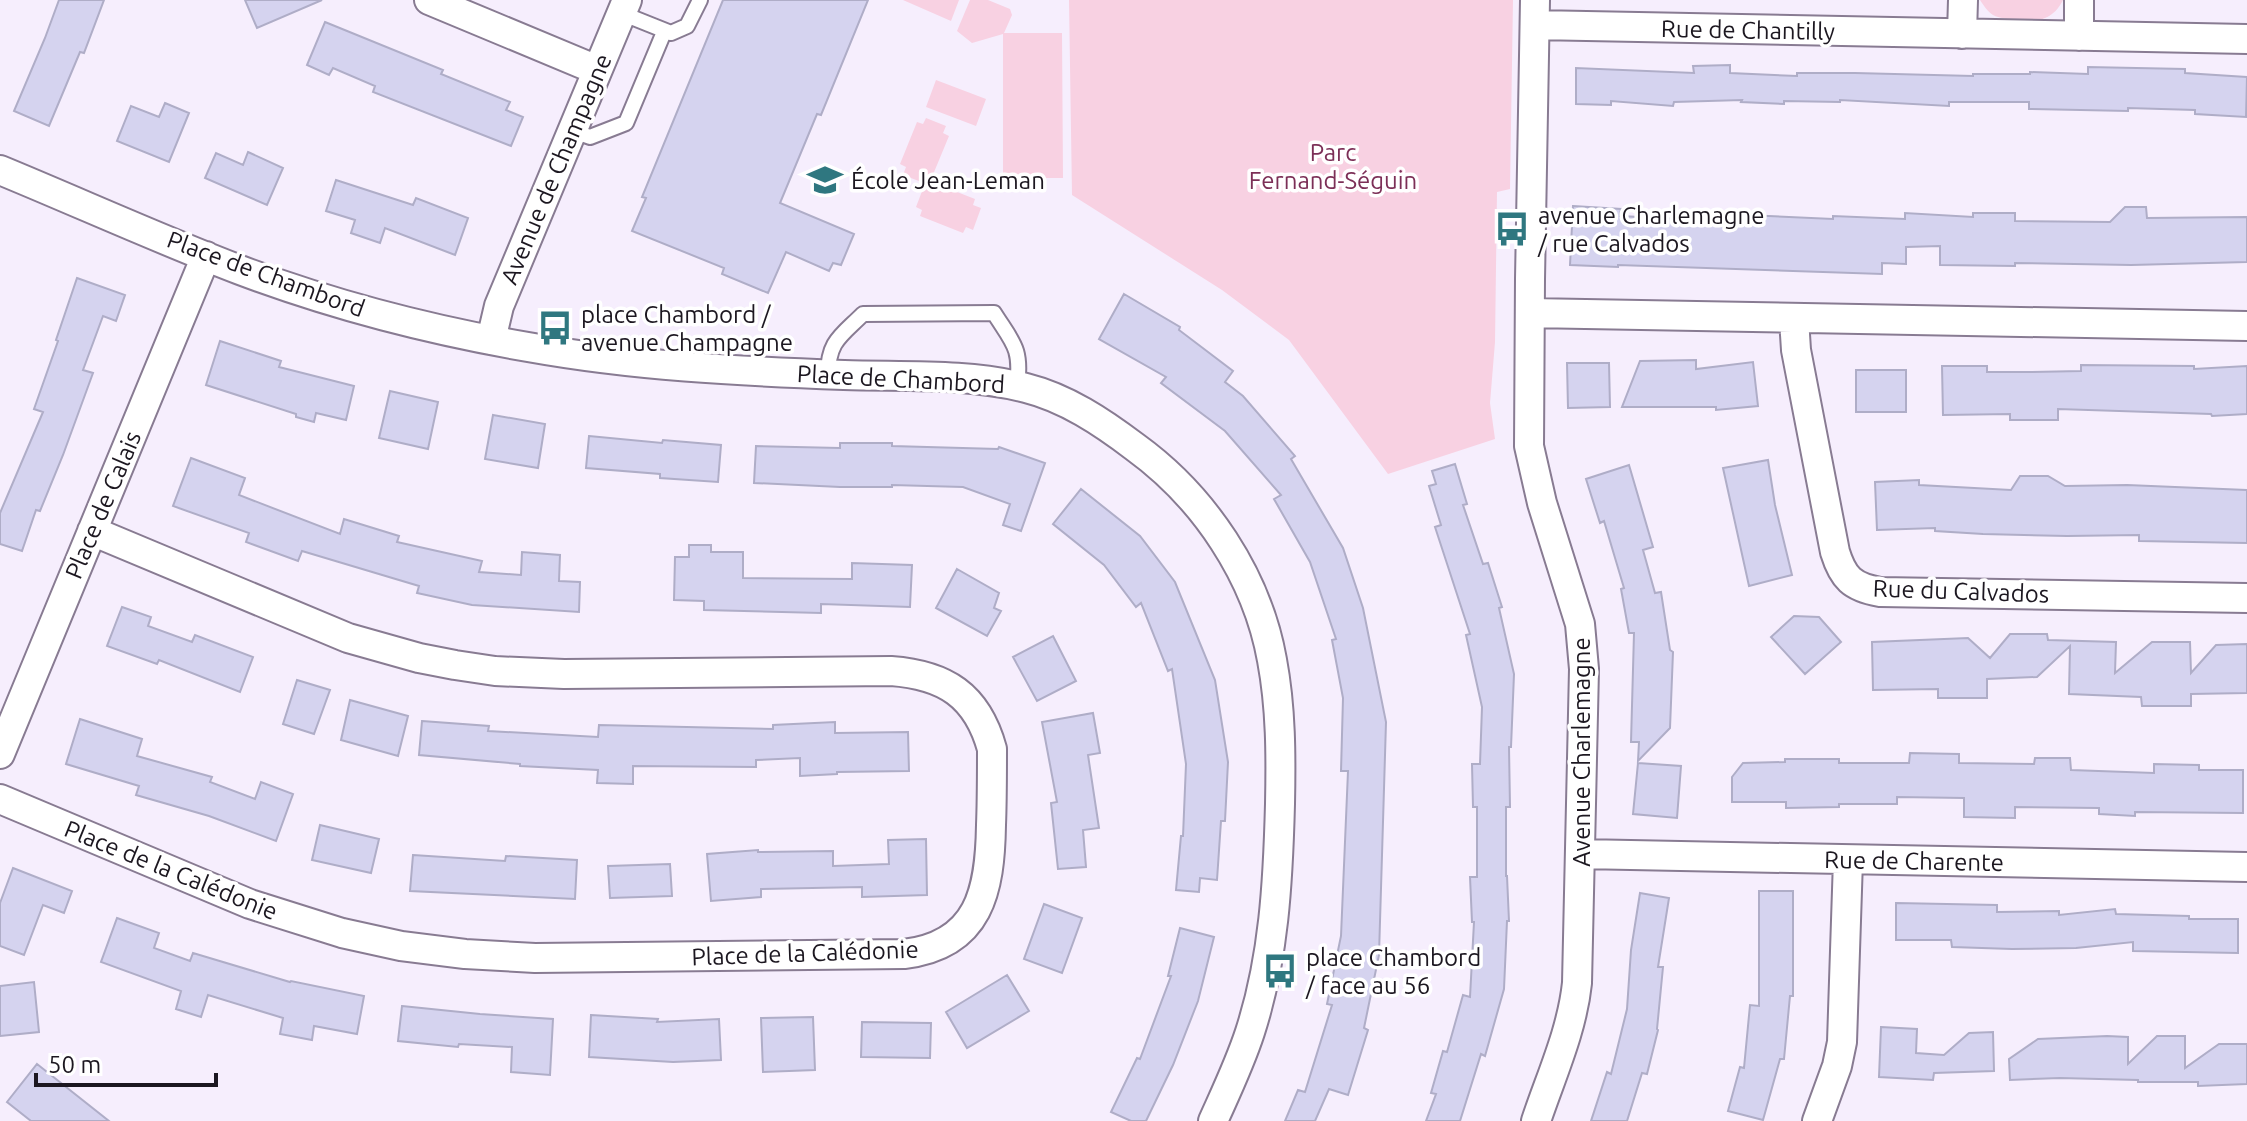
<svg xmlns="http://www.w3.org/2000/svg" width="2247" height="1121" font-family="Ubuntu,sans-serif">
  <style>
    .green { fill: #f8d1e2 }
    .building { fill: #d5d3ef; stroke: #afadc7; stroke-width: 2 }
    .lines { fill: none; stroke-linecap: round; stroke-linejoin: round }
    .lane-casing { stroke: #887b92; stroke-width: 18 }
    .street-casing { stroke: #887b92; stroke-width: 32 }
    .lane { stroke: #fff; stroke-width: 14 }
    .street { stroke: #fff; stroke-width: 28 }
    .labels { text-anchor: middle; dominant-baseline: central; stroke-width: 7; stroke-linejoin: round; paint-order: stroke }
    .street-label { font-size: 24px; fill: #1c1720; stroke: #fff }
    .park-label { font-size: 24px; fill: #7c2f57; stroke: #fff }
    .poi-label { font-size: 24px; fill: #1c1720; stroke: #fff; text-anchor: start }
  </style>
  <rect width="100%" height="100%" fill="#f6eefd"/>
  <path class="green" d="M903,0H959L951,21Z
    M970,0H988L1010,9L1012,15L1004,33H1062L1063,178H1003V34L972,43L957,31Z
    M1069,0H1513L1510,189L1497,192L1495,342L1490,403L1495,439L1388,474L1289,340L1222,290L1072,195Z
    M1980,0H2063C2059,8 2053,15 2045,18C2035,23 2002,20 1993,15C1987,11 1984,6 1980,0Z
    M936,80L986,99L976,126L926,107Z
    M926,118L946,126L943,133L949,136L932,177L927,175L924,183L903,175L906,167L900,164L917,122L923,124Z
    M934,183L975,199L973,205L981,208L973,230L966,227L963,233L920,216L922,210L916,207L924,186L931,188Z"/>
  <path class="building" d="M59,0H104L84,53L80,52L49,126L14,111L45,38Z
    M245,0H322L257,28Z
    M723,0H868L821,115L817,114L780,203L854,234L841,265L833,263L829,271L786,252L768,293L722,274L724,268L632,231L646,198L642,197Z
    M325,22L443,70L441,74L510,102L506,110L523,117L511,146L373,92L375,86L333,68L329,75L307,65Z
    M1730,65V73L1797,76V73H1855L1973,76V74H2030V72L2088,74V67L2185,69V73L2247,77L2246,117L2195,114V110L2128,108V111L2029,109V102H1949V106L1840,100V102L1784,101V104L1741,102L1742,100L1674,102L1673,106L1611,101V105L1576,104V68L1694,73L1693,66Z
    M165,103L189,113L169,162L117,141L131,106L159,117Z
    M248,152L283,168L267,205L205,178L216,153L243,165Z
    M336,180L413,205L416,198L468,218L455,255L385,228L380,243L351,233L355,220L326,211Z
    M1573,206L1621,209L1620,216L1701,220V213L1833,219V216L1905,219V213L1973,217V213H2015V221L2110,222L2125,207H2146L2147,218L2247,217V262L2131,265L2015,263V266L1940,265V246L1906,247V264L1882,263V274L1618,265V267L1570,265Z
    M77,278L125,295L116,321L103,316L83,370L93,373L63,455L40,511L36,510L22,551L0,544V513L43,412L34,409L58,341L56,340Z
    M1124,294L1180,327L1179,330L1233,371L1225,382L1243,396L1295,456L1291,459L1343,548L1363,608L1386,722L1379,955L1364,1028L1368,1030L1348,1095L1329,1089L1315,1121H1285L1298,1090L1305,1092L1332,1005L1327,1004L1341,936L1348,771H1341L1343,698L1332,640L1336,639L1310,562L1274,499L1281,495L1225,431L1161,383L1166,377L1099,339Z
    M220,341L281,361L279,367L354,386L346,420L316,413L314,422L296,417V414L206,385Z
    M1696,360V369L1753,362L1758,406L1716,410V407H1622L1640,361Z
    M1567,363H1609L1610,407L1568,408Z
    M2081,365L2194,366V369L2247,366V414L2212,416L2211,414L2058,409V420H2010V414L1943,415L1942,366H1987V372H2030L2081,371Z
    M1856,370H1906V412H1856Z
    M390,391L438,402L428,449L379,438Z
    M493,415L545,424L538,468L485,459Z
    M589,436L662,443L663,440L721,445L718,482L660,478V474L586,468Z
    M840,443H892V446L998,449L999,447L1045,463L1021,531L1003,525L1010,504L963,487L892,485V487H840L754,483L756,446L840,448Z
    M191,458L245,478L239,495L340,534L344,519L399,536L397,542L482,561L479,572L521,575L522,552L560,555L559,581L580,582L579,612L472,605L417,593L419,586L302,551L298,561L246,542L249,533L173,506Z
    M1768,460L1775,505L1792,575L1749,586L1723,468Z
    M1455,464L1467,504L1463,505L1483,564L1488,563L1502,607L1499,608L1514,674L1511,747H1509L1510,807H1506V876H1507L1509,921H1507L1504,989L1485,1056L1481,1054L1460,1121H1426L1436,1094L1431,1093L1443,1051L1447,1052L1463,995L1470,997L1474,922H1472L1470,877H1477V807H1473L1472,764H1480L1482,707L1466,635L1470,634L1435,527L1441,525L1429,486L1436,484L1432,471Z
    M1629,465L1653,547L1643,550L1655,593L1661,592L1670,650L1673,652L1670,728L1638,761L1639,742H1631L1634,633H1629L1621,589L1624,588L1604,521L1600,523L1586,479Z
    M2020,476H2048L2065,486L2127,485L2247,490V543L2139,541V535L2067,536L1983,534L1935,531V528L1877,530L1875,482L1919,480V485L2011,490Z
    M1081,489L1140,536L1175,582L1215,680L1228,762L1225,821H1221L1217,880L1200,878L1199,892L1176,890L1181,836H1183L1186,764L1172,669L1168,671L1141,603L1136,607L1104,565L1053,524Z
    M689,545H711V552H743V578L852,579V563L912,565L910,607L821,604V613L704,610V601L674,600L675,557H689Z
    M957,569L999,593L994,608L1001,611L987,636L936,608Z
    M122,607L151,617L148,626L192,642L195,635L253,657L240,692L159,660L157,664L107,646Z
    M1794,616L1819,617L1841,642L1805,674L1771,637Z
    M2010,634H2047L2048,640L2116,642L2115,673L2152,642H2190L2191,673L2216,645L2247,644V693L2191,694V706H2142L2141,697L2069,694L2070,646L2037,677L1987,679V698H1938V689L1873,690L1872,642L1968,638L1990,658Z
    M1053,636L1076,681L1037,701L1013,657Z
    M297,680L330,690L314,734L283,724Z
    M350,700L408,716L398,756L341,740Z
    M1093,713L1100,753L1088,755L1099,828L1083,830L1086,867L1058,869L1051,803L1057,802L1042,722Z
    M80,719L142,739L137,756L212,777L210,782L255,799L261,782L293,794L276,841L209,816L136,795L139,786L66,764Z
    M422,721L489,726L488,731L598,737L599,725L773,729V725L835,722V733L908,732L909,771L837,772V774L800,776V758L756,760V767L633,766V784L597,783L598,770L520,766V764L419,755Z
    M1910,753L1959,754V763L2034,764L2035,758H2070L2071,770L2154,773V764L2199,765V770H2243V813L2135,812V816L2099,814V808L2015,807V818L1964,817V798L1897,797V804H1839V807L1786,808V802H1732V777L1743,763L1785,762V759H1839V763H1909Z
    M1638,763L1681,766L1677,818L1633,814Z
    M320,825L379,839L371,873L312,860Z
    M926,839L927,895L862,897V887L761,889V897L711,901L707,854L758,850V852L833,851V866L889,864L888,840Z
    M413,855L505,861L506,856L577,860L575,899L410,891Z
    M670,864L672,896L610,898L608,866Z
    M13,868L72,891L64,913L43,905L24,955L0,946V903Z
    M1759,891H1793V996H1790L1784,1059H1780L1763,1120L1728,1111L1740,1067L1744,1068L1750,1005L1759,1006Z
    M1640,893L1669,898L1658,967H1663L1657,1029L1658,1030L1647,1074L1642,1073L1627,1121H1591L1607,1072L1611,1074L1627,1009L1631,950Z
    M1896,903L1997,905V912L2059,911V915L2115,909L2116,914L2189,916V919H2238V953L2133,951V942L2076,948L2012,949L1952,947L1951,940H1896Z
    M1044,904L1082,918L1062,973L1024,959Z
    M117,918L159,933L154,948L190,961L193,953L290,982L291,981L364,996L357,1034L314,1026L312,1040L280,1034L283,1018L208,995L201,1017L176,1009L181,991L101,962Z
    M1180,928L1214,937L1198,1001L1173,1065L1146,1121H1131L1111,1112L1137,1058L1140,1059L1171,976H1168Z
    M1007,975L1029,1011L967,1048L946,1012Z
    M34,982L39,1032L0,1036V986Z
    M402,1006L480,1014L553,1019L550,1075L511,1072L512,1047L459,1044L458,1047L398,1041Z
    M591,1015L658,1019L657,1022L719,1019L721,1060L673,1062L589,1057Z
    M813,1017L815,1070L763,1072L761,1018Z
    M862,1022L931,1023L930,1058L861,1057Z
    M1881,1027L1917,1029L1916,1053L1944,1055L1969,1033L1993,1032L1994,1071L1934,1073L1933,1080L1879,1077Z
    M2107,1036L2128,1037V1064L2157,1036H2185V1068L2219,1044H2247V1084L2198,1086V1082H2138V1080L2060,1078L2010,1080L2009,1059L2038,1039Z
    M37,1064L109,1121H31L7,1102Z"/>
  <g class="lines">
    <g class="lane-casing">
      <path id="lane" d="M621,13L671,33L687,26L700,0
        M573,131L590,137L626,123L664,32
        M828,375C828,341 841,336 863,314L994,313C1013,343 1022,348 1017,386"/>
    </g>
    <g class="street-casing">
      <path id="street" d="M429,0L597,70
        M1535,0L1530,279L1529,446L1542,503L1580,624L1584,669L1577,983C1572,1031 1551,1076 1536,1121
        M1535,25L2247,39
        M1962,34L1963,0
        M2079,36V0
        M0,170C80,203 159,239 240,270C333,305 430,330 528,347C634,366 736,371 844,375C903,377 968,373 1026,388C1066,398 1102,422 1135,447C1204,497 1257,576 1272,660C1281,708 1281,756 1280,804C1278,882 1274,958 1250,1032C1240,1063 1226,1092 1213,1121
        M1530,313L2247,326
        M1794,319L1796,350L1835,552C1843,578 1852,587 1880,592L2247,598
        M491,340L499,306L627,0
        M0,754L206,256
        M0,799L250,904L342,933L401,946L465,954L535,958L904,954C980,945 990,890 991,825C992,800 992,774 992,749C977,695 945,675 891,671L564,674L495,671L455,665L419,658L348,638L92,531
        M1581,854L2247,867
        M1817,1121L1837,1066L1842,1042L1848,860"/>
    </g>
    <use href="#lane" class="lane"/>
    <use href="#street" class="street"/>
  </g>
  <defs>
    <g id="school-bare" transform="scale(2.76)"><path d="M0-5L7-2L0 1L-7-2ZM-4 1L0 2.5L4 1V4Q0 6-4 4Z" fill="#2f7780" stroke="#fff" stroke-width="2.5" paint-order="stroke"/></g>
    <g id="bus-bare" transform="scale(2.76)"><path d="M-5-6H5V4H4V6H2V4H-2V6H-4V4H-5ZM-3.5-4V0h7V-4ZM-3.5 1.2v1.5H-2V1.2ZM2 1.2v1.5H3.5V1.2Z" fill="#2f7780" stroke="#fff" stroke-width="2.5" paint-order="stroke"/></g>
  </defs>
  <g fill-rule="evenodd">
    <use href="#school-bare" x="825" y="180"/>
    <use href="#bus-bare" x="1512" y="229"/>
    <use href="#bus-bare" x="555" y="328"/>
    <use href="#bus-bare" x="1280" y="971"/>
  </g>
  <g class="labels">
    <g class="street-label">
      <text transform="translate(1748 30) rotate(1)">Rue de Chantilly</text>
      <text transform="translate(556 169) rotate(-67)">Avenue de Champagne</text>
      <text transform="translate(266 274) rotate(20)">Place de Chambord</text>
      <text transform="translate(901 379) rotate(3)">Place de Chambord</text>
      <text transform="translate(103 505) rotate(-67)">Place de Calais</text>
      <text transform="translate(1961 591) rotate(2)">Rue du Calvados</text>
      <text transform="translate(1581 752) rotate(-90)">Avenue Charlemagne</text>
      <text transform="translate(1914 861) rotate(1)">Rue de Charente</text>
      <text transform="translate(171 870) rotate(22)">Place de la Calédonie</text>
      <text transform="translate(805 953) rotate(-2)">Place de la Calédonie</text>
    </g>
    <g class="park-label">
      <text x="1333" y="152">Parc<tspan x="1333" dy="28">Fernand-Séguin</tspan></text>
    </g>
    <g class="poi-label">
      <text x="851" y="180">École Jean-Leman</text>
      <text x="1538" y="215">avenue Charlemagne<tspan x="1538" dy="28">/ rue Calvados</tspan></text>
      <text x="581" y="314">place Chambord /<tspan x="581" dy="28">avenue Champagne</tspan></text>
      <text x="1306" y="957">place Chambord<tspan x="1306" dy="28">/ face au 56</tspan></text>
    </g>
  </g>
  <path d="M36 1073v12h180v-12" fill="none" stroke="#1c1720" stroke-width="4"/>
  <text x="48" y="1073" font-size="24" fill="#1c1720" stroke="#ffffff" stroke-width="6" paint-order="stroke">50 m</text>
</svg>
